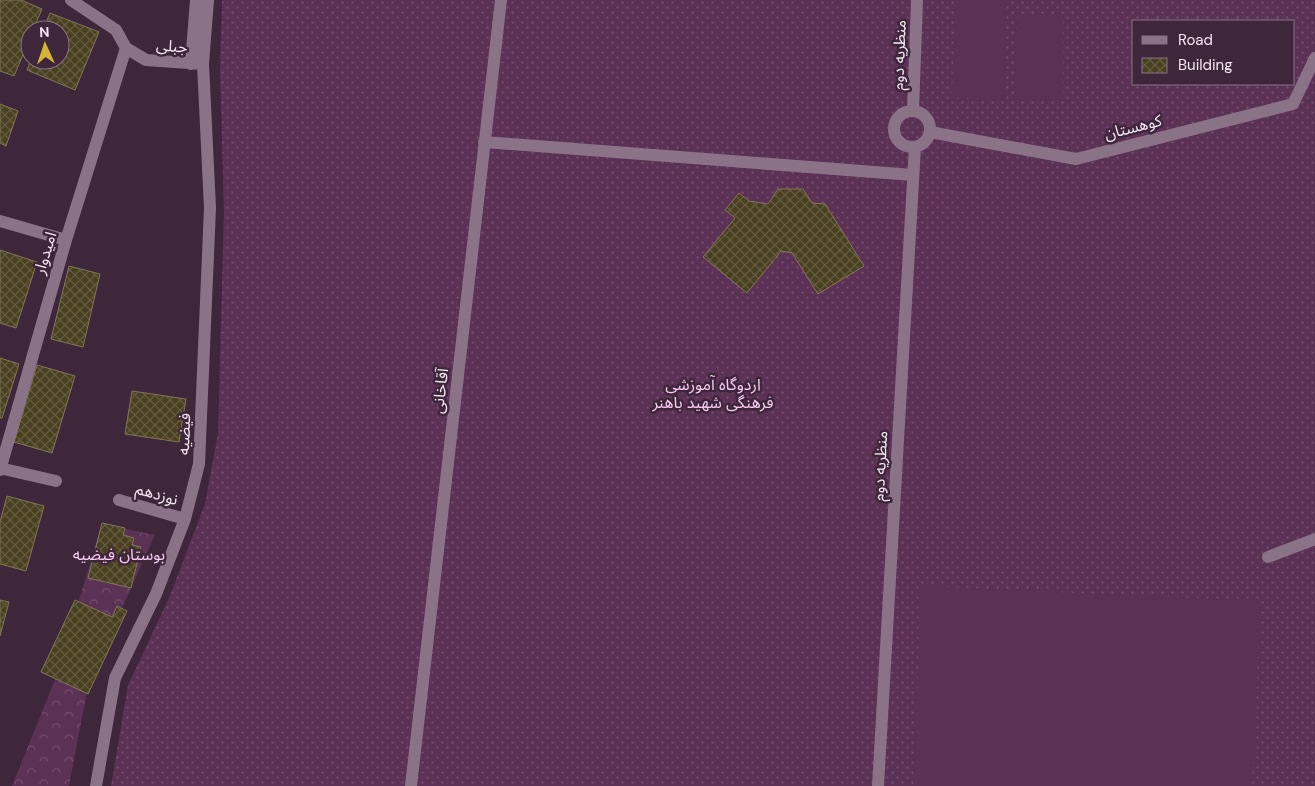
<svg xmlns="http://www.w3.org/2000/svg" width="1315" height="786" font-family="'DM Sans','Noto Sans Arabic',sans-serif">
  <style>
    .grass { fill: url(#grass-dots); fill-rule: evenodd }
    .forest { fill: url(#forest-crowns) }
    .pitch { fill: #5b3156 }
    .building { fill: url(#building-cross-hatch); stroke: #817756 }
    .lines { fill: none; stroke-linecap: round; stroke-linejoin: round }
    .minor { stroke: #8a7387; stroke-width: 12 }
    .labels { text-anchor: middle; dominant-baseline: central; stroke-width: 5; stroke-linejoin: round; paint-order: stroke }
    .street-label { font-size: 16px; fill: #f5e5f2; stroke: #3e263b }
    .park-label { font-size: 16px; fill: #f9cbf2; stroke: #3e263b }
  </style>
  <defs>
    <pattern id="grass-dots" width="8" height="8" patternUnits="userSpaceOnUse" patternTransform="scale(1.25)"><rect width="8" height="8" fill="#5b3156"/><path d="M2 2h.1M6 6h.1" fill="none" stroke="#734f6f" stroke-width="1.8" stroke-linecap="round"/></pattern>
    <pattern id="forest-crowns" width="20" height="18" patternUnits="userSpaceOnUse" patternTransform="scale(1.25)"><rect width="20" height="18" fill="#5b3156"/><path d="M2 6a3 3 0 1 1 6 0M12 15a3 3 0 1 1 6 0" fill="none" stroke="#734f6f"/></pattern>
    <pattern id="building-cross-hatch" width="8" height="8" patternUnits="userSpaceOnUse" patternTransform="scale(1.25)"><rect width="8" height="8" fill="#494020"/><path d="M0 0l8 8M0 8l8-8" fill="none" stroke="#645b41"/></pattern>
  </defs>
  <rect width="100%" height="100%" fill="#3e263b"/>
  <path class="grass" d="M222,0H1315V786H111L128,685L169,598L205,504L218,433L224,212L220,69ZM1134,21H1294V84H1134Z"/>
  <path class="forest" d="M102,524L155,535L89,681L69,786H12L55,680Z"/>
  <path class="pitch" d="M955,0L1007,1L1004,99L952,97Z
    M1017,15H1063V100L1016,99Z
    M922,586L1260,601L1252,786H913Z"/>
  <path class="building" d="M0,0H21L42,9L33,30H30V38L14,76L0,71Z
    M50,13L99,32L75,90L27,70L31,60H60V30H43Z
    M0,104L18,111L6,146L0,143Z
    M778,189H803L812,203L825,204L864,266L818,294L792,253L781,251L747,293L703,257L735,218L725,210L739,193L749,201L768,204Z
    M0,250L37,262L16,328L0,323Z
    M69,266L100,274L83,347L51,339Z
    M0,358L19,364L2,418H0Z
    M37,365L75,376L52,453L14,442Z
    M132,391L186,399L179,442L125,434Z
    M7,496L44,506L26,571L0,564V522Z
    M102,523L125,528L123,535L134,538L132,545L141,547L131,588L88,578Z
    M0,600L9,602L0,636Z
    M75,600L112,617L117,606L127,611L88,694L41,672Z"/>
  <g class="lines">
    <path class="minor" d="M71,0L116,30L126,48L146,60L203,64
      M191,64L196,0
      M913,111L917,0
      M894 129a18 18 0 1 1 36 0a18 18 0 1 1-36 0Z
      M930,132L1076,159L1293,104L1315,58
      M484,142L913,175
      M0,221L66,240
      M0,468L56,481
      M0,470L66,240L126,48
      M119,500L185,519
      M1268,557L1315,539
      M96,786L115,678L156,594L185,519L199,464L210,208L203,64L208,0
      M411,786L501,0
      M878,786L915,147"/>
  </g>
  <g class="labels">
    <g class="street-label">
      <text transform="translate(172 46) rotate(5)">جبلی</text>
      <text transform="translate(899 55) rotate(-88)">منظریه دوم</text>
      <text transform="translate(1133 127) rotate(-14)">کوهستان</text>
      <text transform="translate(45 253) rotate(-73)">امیدوار</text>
      <text transform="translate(440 391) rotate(-83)">آقاخانی</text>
      <text transform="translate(184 434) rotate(-88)">فیضیه</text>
      <text transform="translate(880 466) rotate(-87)">منظریه دوم</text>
      <text transform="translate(157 494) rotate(16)">نوزدهم</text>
    </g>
    <g class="park-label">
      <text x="713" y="384">اردوگاه آموزشی<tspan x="713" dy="18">فرهنگی شهید باهنر</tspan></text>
      <text x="119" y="554">بوستان فیضیه</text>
    </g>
  </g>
  <rect x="1132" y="20" width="162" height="65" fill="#3e263b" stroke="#877284"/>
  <rect x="1142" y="36" width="25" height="8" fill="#8a7387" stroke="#877284"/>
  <text x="1178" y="45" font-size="15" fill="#f5e5f2">Road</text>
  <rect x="1142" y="58" width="25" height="15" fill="url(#building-cross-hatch)" stroke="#877284"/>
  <text x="1178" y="70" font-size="15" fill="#f5e5f2">Building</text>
  <g transform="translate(45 45) rotate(357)"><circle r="24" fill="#3e263b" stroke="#877284"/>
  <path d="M0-4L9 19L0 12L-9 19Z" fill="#d6b534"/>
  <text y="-8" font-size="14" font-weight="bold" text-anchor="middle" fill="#f5e5f2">N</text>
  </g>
</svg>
